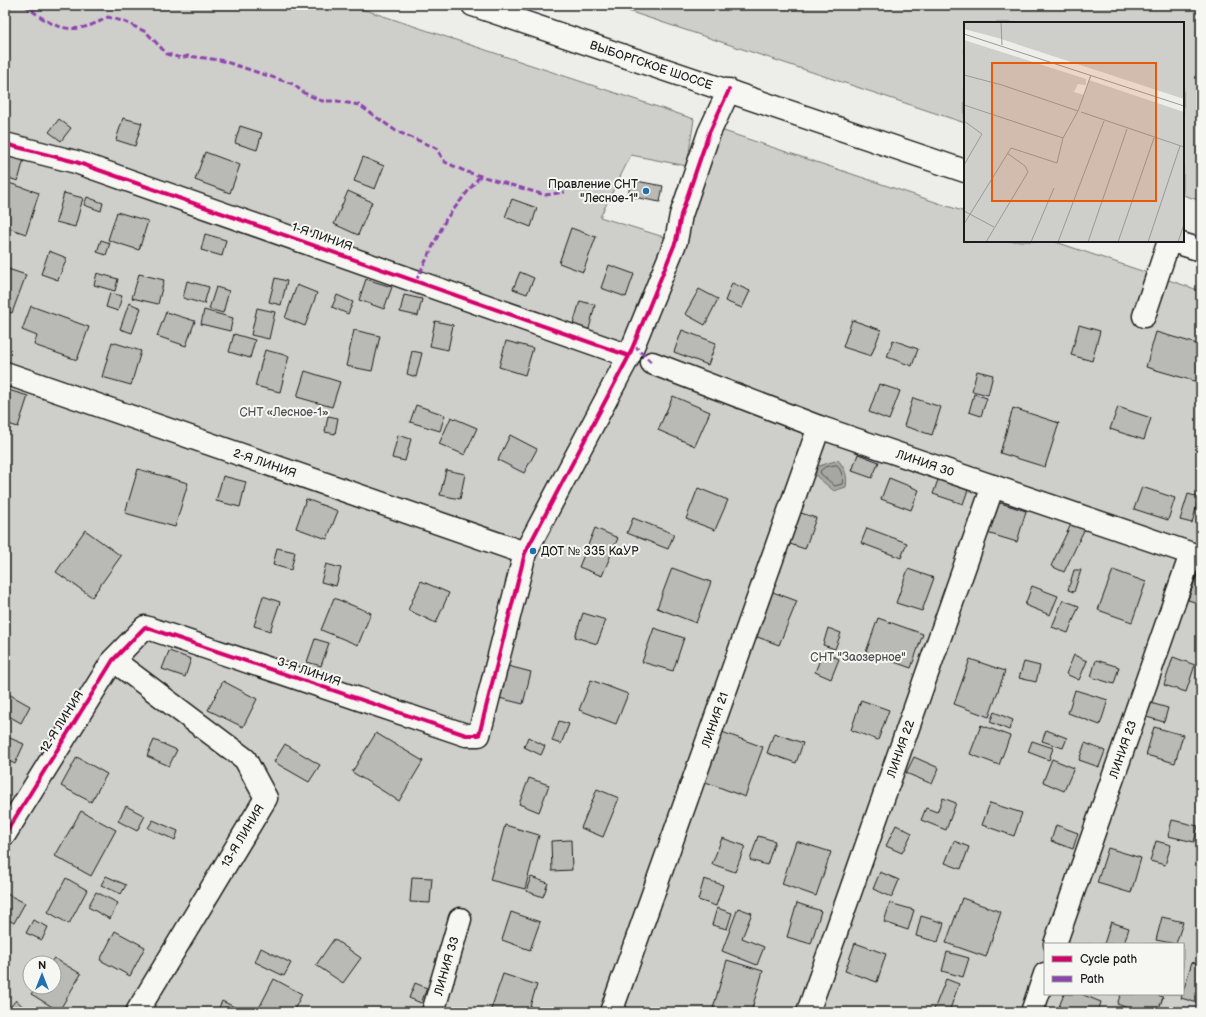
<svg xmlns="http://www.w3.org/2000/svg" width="1206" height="1017" font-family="'Balsamiq Sans',sans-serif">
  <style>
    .green { fill: #cececb; stroke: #757574; fill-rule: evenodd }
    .water { fill: #a6a6a3; stroke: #6f6f6d }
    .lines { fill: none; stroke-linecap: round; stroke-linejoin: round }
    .shore { stroke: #535352; stroke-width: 1 }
    .building { fill: #b9b9b6; stroke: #1c1c1c }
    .minor-casing { stroke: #1c1c1c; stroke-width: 25 }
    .major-casing { stroke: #1c1c1c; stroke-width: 25 }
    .minor { stroke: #f6f6f2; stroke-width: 22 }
    .major { stroke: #f6f6f2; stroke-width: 22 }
    .quiet { stroke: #8e44ad; stroke-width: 3; stroke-dasharray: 6 3; stroke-linecap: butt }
    .cycleway-casing { stroke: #f6f6f2; stroke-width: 6 }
    .cycleway { stroke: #d6006c; stroke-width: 4 }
    .poi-dot { fill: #1f6fb2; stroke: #f6f6f2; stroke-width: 1.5 }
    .labels { text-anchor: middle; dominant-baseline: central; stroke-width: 4; stroke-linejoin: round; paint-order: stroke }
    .street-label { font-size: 12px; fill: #1c1c1c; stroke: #f6f6f2 }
    .poi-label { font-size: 12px; fill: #1c1c1c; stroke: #f6f6f2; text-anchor: end }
    .park-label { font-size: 12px; fill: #515151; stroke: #f6f6f2 }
    .inset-road { fill: none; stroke: #999997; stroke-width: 1 }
    .view { fill: #e8590c; fill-opacity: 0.15; stroke: #e8590c; stroke-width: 2 }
    .inset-edge { fill: none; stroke: #1c1c1c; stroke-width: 2 }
  </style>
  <rect width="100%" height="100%" fill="#edede9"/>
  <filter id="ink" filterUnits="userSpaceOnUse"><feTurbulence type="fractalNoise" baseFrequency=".025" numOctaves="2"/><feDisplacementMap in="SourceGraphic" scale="8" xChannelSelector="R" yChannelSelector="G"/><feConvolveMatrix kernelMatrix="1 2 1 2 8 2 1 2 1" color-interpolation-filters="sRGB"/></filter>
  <g filter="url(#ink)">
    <path class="green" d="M5,5H350L694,119L687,166L631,155L600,217L667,238L712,127L965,212V241H1053L1201,291V1012H5ZM1045,944H1183V994H1045ZM30,963H54V987H30Z
      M610,5H1201V201L1183,195V23H965V123Z"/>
    <path class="water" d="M838,460C845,468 848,476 846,487L834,491L816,476V467Z"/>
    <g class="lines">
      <path class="shore" d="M837,465C841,470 844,478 842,484L835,486L821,474L820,471L825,467Z"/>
    </g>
    <path class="building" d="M123,118L142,123L135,146L116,140Z
      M59,119L71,128L61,141L49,132Z
      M240,126L262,133L257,150L235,143Z
      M205,152L240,165L230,193L195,180Z
      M5,153L24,159L18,181L5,177Z
      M363,157L384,166L375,189L354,181Z
      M631,180L663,186L660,202L628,196Z
      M9,183L39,193L26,234L5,227V195Z
      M348,191L372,202L358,235L334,224Z
      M64,193L83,198L75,227L56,222Z
      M87,197L103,203L101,211L84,205Z
      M512,199L537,208L531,227L505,217Z
      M117,212L148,221L139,250L108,240Z
      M571,228L596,237L583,272L559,263Z
      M205,234L226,240L222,256L201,250Z
      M101,240L110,243L106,255L97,252Z
      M49,251L67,258L58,280L41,274Z
      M609,265L634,274L626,297L601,288Z
      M5,268L26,275L12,313L5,311Z
      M520,272L534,278L527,294L513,289Z
      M97,273L118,279L115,291L94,285Z
      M139,274L164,280L158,304L132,298Z
      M275,278L287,281L281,305L269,302Z
      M366,279L392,287L384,309L359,300Z
      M187,281L209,287L204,304L183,298Z
      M732,283L750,291L742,308L725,301Z
      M297,285L317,293L305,326L285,318Z
      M216,287L229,291L223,313L209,309Z
      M699,289L718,299L705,325L685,314Z
      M110,293L122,296L118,311L106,307Z
      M337,295L353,302L348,314L332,307Z
      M404,295L422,299L418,316L400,312Z
      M580,301L595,305L588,333L572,328Z
      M129,303L141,308L132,333L120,329Z
      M31,306L89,327L77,360L34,345L37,336L22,330Z
      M257,308L275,312L269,339L251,335Z
      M204,310L233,318L230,331L201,324Z
      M166,312L195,321L186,346L157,336Z
      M852,320L881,330L871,356L843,347Z
      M435,321L453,325L448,350L430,346Z
      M1079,325L1100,331L1092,361L1071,355Z
      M354,330L380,336L372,371L346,366Z
      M682,330L716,343L708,365L674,352Z
      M1156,332L1201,345V383L1146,367Z
      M234,334L255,340L250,358L229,352Z
      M893,340L918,349L912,366L887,357Z
      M506,341L533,348L525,375L499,367Z
      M112,342L141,351L131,385L102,377Z
      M265,350L289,356L280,392L255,386Z
      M412,351L422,353L416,377L407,374Z
      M305,371L340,382L332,407L297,397Z
      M977,371L993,375L988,395L972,391Z
      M879,384L900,391L889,420L869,412Z
      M5,389L28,396L18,427L5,423Z
      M974,394L987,398L981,416L969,412Z
      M673,396L710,412L695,446L658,430Z
      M913,398L941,407L932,435L904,426Z
      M416,405L445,415L440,431L410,422Z
      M1118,407L1151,418L1144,440L1110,429Z
      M1013,408L1059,423L1045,467L1000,453Z
      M328,416L338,418L335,434L325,432Z
      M451,417L477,428L465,455L439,444Z
      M398,435L411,439L405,461L392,458Z
      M510,435L537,449L524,473L498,460Z
      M858,454L879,462L872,478L852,471Z
      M138,469L188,483L175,527L125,513Z
      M446,470L465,474L460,499L440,495Z
      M223,476L246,482L240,507L216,501Z
      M939,477L969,487L963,504L933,494Z
      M889,478L919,490L911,510L881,499Z
      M1142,487L1175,498L1168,520L1134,509Z
      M698,488L728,500L715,530L686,519Z
      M1188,494L1199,497L1192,523L1180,520Z
      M306,499L338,511L327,539L296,528Z
      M997,502L1026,511L1017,542L987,533Z
      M795,511L816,518L805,549L784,542Z
      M633,518L674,534L668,549L627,533Z
      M1073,520L1086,526L1064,572L1051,566Z
      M595,528L618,538L602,576L579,567Z
      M867,528L907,543L901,558L861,543Z
      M85,530L121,556L92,597L56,572Z
      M277,548L295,552L291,570L273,565Z
      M326,564L341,568L336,586L321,582Z
      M672,568L711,582L696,623L657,608Z
      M908,569L934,578L922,611L896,603Z
      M1074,570H1081L1074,592L1068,590Z
      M1113,570L1146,582L1132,622L1098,610Z
      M1197,575L1201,577V604L1188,600Z
      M421,581L449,593L436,623L408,610Z
      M1032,586L1058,596L1050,615L1025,605Z
      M770,591L797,601L779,645L752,635Z
      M263,596L280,602L270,631L254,626Z
      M334,598L371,613L358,645L321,630Z
      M1063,600L1079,606L1068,633L1052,627Z
      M583,613L606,620L597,644L575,637Z
      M878,618L923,634L911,668L866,652Z
      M654,628L684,638L673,671L642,662Z
      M828,628L841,633L835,649L823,645Z
      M315,639L329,643L321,666L307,662Z
      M169,651L191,659L185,677L162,669Z
      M823,652L839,659L831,679L815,672Z
      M1074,655L1087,661L1079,680L1066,674Z
      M1173,657L1195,665L1186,692L1164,685Z
      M970,659L1005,671L989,717L954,704Z
      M1096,660L1119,667L1114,684L1091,677Z
      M1024,662L1040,666L1036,682L1019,678Z
      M508,666L531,672L523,704L499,698Z
      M591,680L628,694L616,724L579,710Z
      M223,681L257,699L243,727L208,710Z
      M1075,690L1108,700L1100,725L1068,713Z
      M5,692L30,706L21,723L5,714Z
      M861,700L889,710L878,740L851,730Z
      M1147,702L1168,708L1164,722L1143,716Z
      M994,712L1013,720L1009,730L990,722Z
      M559,721L569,724L561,744L552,741Z
      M981,725L1010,736L999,765L970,754Z
      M1154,727L1183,735L1175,763L1146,755Z
      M1046,730L1067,738L1063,748L1042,741Z
      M722,732L763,747L745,797L703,781Z
      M376,733L423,761L399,801L352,772Z
      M774,733L803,743L796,763L767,753Z
      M5,736L24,744L15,764L5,759Z
      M528,737L545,746L541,755L524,747Z
      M154,740L177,750L169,766L147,756Z
      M1032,741L1053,748L1049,760L1028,752Z
      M1085,743L1105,751L1099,767L1079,760Z
      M285,744L320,765L309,782L274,762Z
      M77,757L107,774L91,802L61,786Z
      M914,757L939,768L932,784L906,773Z
      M1052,759L1074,768L1064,791L1043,782Z
      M529,778L549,785L539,812L519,804Z
      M597,789L619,798L603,837L581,828Z
      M943,798L956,803L946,830L921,820L926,808L937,812Z
      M990,803L1022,813L1014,836L982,825Z
      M126,806L145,816L137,831L118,821Z
      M81,811L116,830L91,876L55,856Z
      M153,820L178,831L175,840L148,828Z
      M1172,820L1198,826L1194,842L1168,836Z
      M505,825L539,835L525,889L490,880Z
      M896,825L912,833L902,853L886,846Z
      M1056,825L1078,833L1073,849L1051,841Z
      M758,836L775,841L767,865L750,860Z
      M722,838L745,846L735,872L712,864Z
      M571,840L572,870L552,871L551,841Z
      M796,841L831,852L816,896L782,884Z
      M954,841L969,847L961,869L945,863Z
      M1156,841L1171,845L1165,865L1150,861Z
      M1108,848L1141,858L1131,893L1097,883Z
      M880,872L899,880L892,897L873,889Z
      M106,876L126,885L121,894L101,885Z
      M412,877L432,878L430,903L410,902Z
      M531,877L548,883L543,897L526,891Z
      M66,878L87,890L69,924L48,912Z
      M704,879L723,885L716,906L698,900Z
      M96,892L118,903L110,919L88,907Z
      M5,893L25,903L14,923L5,918Z
      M962,898L1001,912L986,957L946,943Z
      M797,903L821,911L811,944L787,937Z
      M890,903L914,910L908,930L884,922Z
      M717,908L732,913L727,929L712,925Z
      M738,908L752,913L742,938L764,947L757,965L722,951Z
      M511,912L540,922L530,950L502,940Z
      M921,916L944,923L938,942L916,936Z
      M1162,917L1183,922L1176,944L1156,940Z
      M33,920L48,927L42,940L26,933Z
      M1111,922L1129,928L1124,944H1104Z
      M115,931L145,947L130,976L100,960Z
      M334,939L361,958L343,983L316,965Z
      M855,943L886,954L877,982L845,971Z
      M261,948L291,963L284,976L255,962Z
      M947,952L969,958L963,977L942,971Z
      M54,958L81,974L59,1011L31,994L36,987H54V963H50Z
      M727,960L763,971L751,1012H712Z
      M1192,962L1201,965V1004L1181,998Z
      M503,974L537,985L528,1012H490Z
      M274,979L302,994L293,1012H267L259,1008Z
      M946,979L959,984L949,1012H933Z
      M415,983L427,988L421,1003L409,998Z
      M1064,994H1081L1101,1002L1098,1012H1057Z
      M1121,994H1155L1163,997L1158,1012H1139L1117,1004Z
      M16,1000L29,1012H6Z
      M222,1001L245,1012H217Z"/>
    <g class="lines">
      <g class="minor-casing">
        <g id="minor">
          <path d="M5,144L76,162L629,356"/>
          <path d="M1144,316L1169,241"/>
          <path id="s1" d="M652,363L819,427L1201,557"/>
          <path id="s2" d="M5,373L525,553"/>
          <path d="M113,660L245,759L266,798L137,1012"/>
          <path d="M5,834L113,660L145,627L466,735H479L525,553L629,356L676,241L681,215L709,133L729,90"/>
          <path id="s3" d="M1055,944L1191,554"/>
          <path id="s4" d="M433,1012L460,919"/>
          <path id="s5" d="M611,1012L819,427"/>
          <path id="s6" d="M808,1012L993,486"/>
          <path d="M1032,1012L1045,974"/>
        </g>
      </g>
      <g class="major-casing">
        <g id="major">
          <path id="s7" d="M473,5L965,171"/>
          <path d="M1172,241L1201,250"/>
        </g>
      </g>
      <use href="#minor" class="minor"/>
      <use href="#major" class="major"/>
      <path class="quiet" d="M25,5C55,30 73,37 108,17L125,22L146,32L167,54L181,58L188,56L220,60L293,84L304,93L322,101H337L359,105L396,131L436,148L445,162L467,172L545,195L565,192
        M416,281L446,219L480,176
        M634,345L652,363"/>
      <g class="cycleway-casing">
        <path id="cycleway" d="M5,144L76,162L629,356
          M5,834L113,660L145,627L466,735H479L525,553L629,356L676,241L681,215L709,133L729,90"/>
      </g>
      <use href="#cycleway" class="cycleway"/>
    </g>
  </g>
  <g class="poi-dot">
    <circle cx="646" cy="191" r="4"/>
    <circle cx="533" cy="551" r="4"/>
  </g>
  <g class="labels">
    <g class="street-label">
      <text stroke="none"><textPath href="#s7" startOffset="188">ВЫБОРГСКОЕ ШОССЕ</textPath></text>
      <text transform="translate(322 237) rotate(19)">1-Я ЛИНИЯ</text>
      <text stroke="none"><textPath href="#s2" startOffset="275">2-Я ЛИНИЯ</textPath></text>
      <text stroke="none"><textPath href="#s1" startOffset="291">ЛИНИЯ 30</textPath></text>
      <text transform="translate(309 672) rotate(19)">3-Я ЛИНИЯ</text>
      <text stroke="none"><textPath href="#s5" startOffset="310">ЛИНИЯ 21</textPath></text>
      <text transform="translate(62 722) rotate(-58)">12-Я ЛИНИЯ</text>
      <text stroke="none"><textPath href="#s6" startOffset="279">ЛИНИЯ 22</textPath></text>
      <text stroke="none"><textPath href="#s3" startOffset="206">ЛИНИЯ 23</textPath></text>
      <text transform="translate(243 836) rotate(-59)">13-Я ЛИНИЯ</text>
      <text stroke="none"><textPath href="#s4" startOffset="48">ЛИНИЯ 33</textPath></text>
    </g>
    <g class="poi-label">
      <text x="638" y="184">Правление СНТ<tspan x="638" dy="14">"Лесное-1"</tspan></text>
      <text x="541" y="551" text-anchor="start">ДОТ № 335 КаУР</text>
    </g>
    <g class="park-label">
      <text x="284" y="412">СНТ «Лесное-1»</text>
      <text x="858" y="657">СНТ "Заозерное"</text>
    </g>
  </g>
  <g transform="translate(964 22)">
    <rect width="220" height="220" fill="#edede9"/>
    <path d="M0,0H220V77L34,16L0,7ZM0,18L122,57V63L114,62L110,70L120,73L125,58L220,90V220H0Z" fill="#cececb"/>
    <path class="inset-road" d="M37,0L38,23M0,12L220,84M0,53L38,63L114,89M0,83L99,116M117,90L220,125M0,99L18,112L0,143M0,189L30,205M0,202L47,126L93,141L99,116L114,89L127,53M22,220L64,150L61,144L43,131M67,220L90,166M94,220L140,99M124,220L163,107M154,220L190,116M184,220L216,124M214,220L220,202"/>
    <path class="view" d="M28,41H192V179H28Z"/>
    <rect width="220" height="220" class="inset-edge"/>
  </g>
  <rect width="1206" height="1017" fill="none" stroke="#f6f6f2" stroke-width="20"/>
  <rect x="10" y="10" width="1186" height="997" fill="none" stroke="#1c1c1c" stroke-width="1.5" filter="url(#ink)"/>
  <rect x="1044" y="943" width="140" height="52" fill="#f6f6f2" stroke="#9f9f9c"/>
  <rect x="1052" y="956" width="20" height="6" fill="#d6006c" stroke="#9f9f9c"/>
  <text x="1080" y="963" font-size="12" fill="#1c1c1c">Cycle path</text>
  <rect x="1052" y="976" width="20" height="6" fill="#8e44ad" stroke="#9f9f9c"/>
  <text x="1080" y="983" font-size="12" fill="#1c1c1c">Path</text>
  <g transform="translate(42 975)"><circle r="19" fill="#f6f6f2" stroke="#9f9f9c"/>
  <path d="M0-3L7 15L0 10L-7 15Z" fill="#1f6fb2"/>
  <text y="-6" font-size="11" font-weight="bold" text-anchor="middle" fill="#1c1c1c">N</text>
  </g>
</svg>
